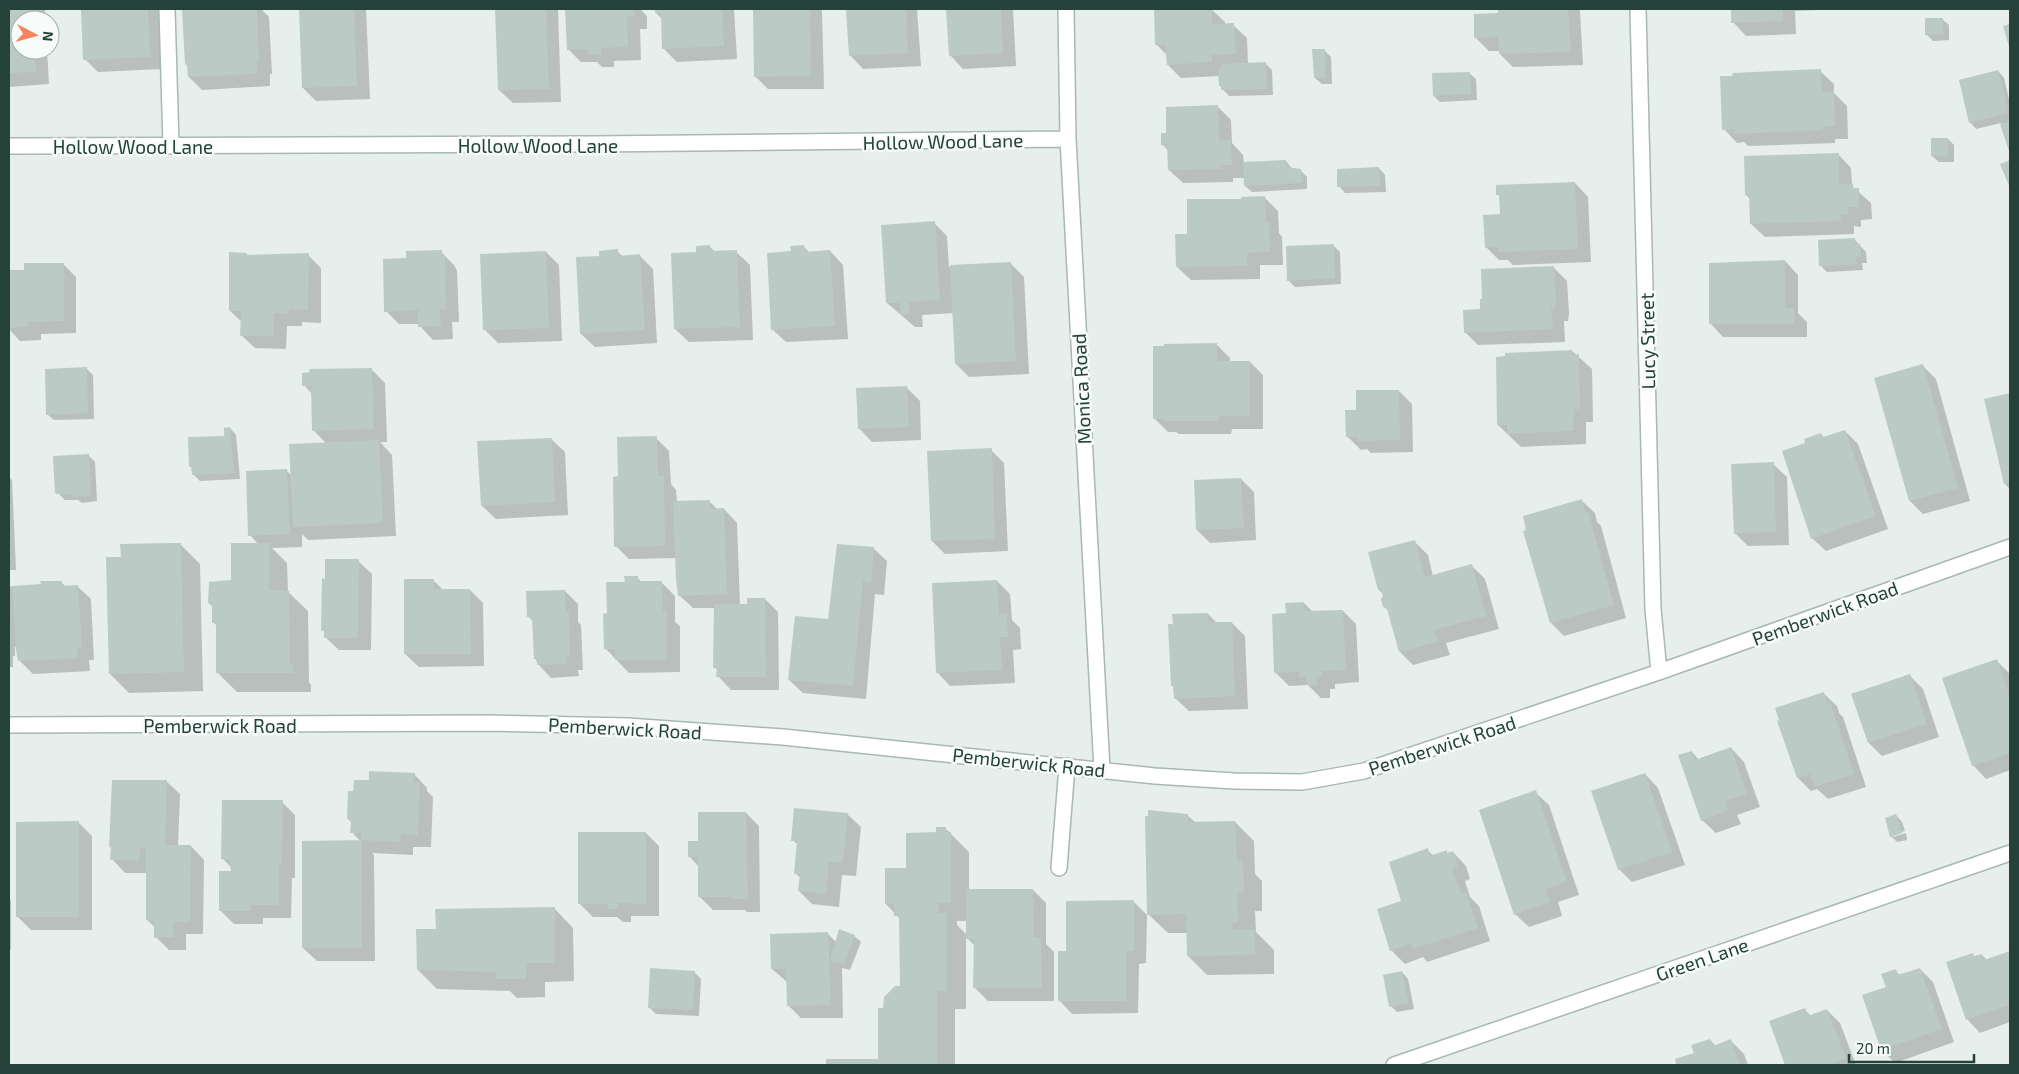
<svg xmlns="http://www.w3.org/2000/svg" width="2019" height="1074" font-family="'Exo 2',sans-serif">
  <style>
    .shadow { fill: #0003; fill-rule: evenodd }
    .building { fill: #bbcac4 }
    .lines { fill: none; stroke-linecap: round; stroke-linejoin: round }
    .lane-casing { stroke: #a8b8b2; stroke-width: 18 }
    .street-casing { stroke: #a8b8b2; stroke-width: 18 }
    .lane { stroke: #fff; stroke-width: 15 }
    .street { stroke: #fff; stroke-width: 15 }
    .labels { text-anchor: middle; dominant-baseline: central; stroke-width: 5; stroke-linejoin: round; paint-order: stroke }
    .street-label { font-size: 19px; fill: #24423a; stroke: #f7fbf9 }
  </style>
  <rect width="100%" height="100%" fill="#e6efeb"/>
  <path class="shadow" d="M9,9H48H45V20H20V50H47L49,84L9,87Z
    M83,9H160L163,69L98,72L85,59Z
    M183,9H261L269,17L272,74H270V86L202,90L189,77L188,66L186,64Z
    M300,9H366L370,99L316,101L303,88Z
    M496,9H558L561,102L513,103L499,90Z
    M566,9H640L647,16V29H640L641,60L614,61V67H602L597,62H581L568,49Z
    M656,9H734L737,59L677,62L664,49L662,19L656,13Z
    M754,9H820L822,11L824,89H768L755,76Z
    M847,9H917L921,66L863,69L850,55Z
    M947,9H1013L1016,66L963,69L950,55Z
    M1211,9L1225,22V25H1233L1247,38L1248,64H1266L1272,70L1273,95L1229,96L1220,86V76L1181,78L1168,65L1167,55L1157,45Z
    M1499,9H1578L1580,11L1583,65L1513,67L1500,54V51H1489L1476,38L1499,14Z
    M1732,9H1840L1795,11L1796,34L1746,36L1733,22Z
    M1942,19L1949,25V40L1933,41L1926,34Z
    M1324,50L1331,57L1332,84H1322L1315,78Z
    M1820,71L1834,84V93L1847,106L1848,139H1835V143L1748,146L1744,142L1737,143L1724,129L1733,77Z
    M1998,71L2004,78L2010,103V151L2001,123L1976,129L1970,122Z
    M1469,73L1476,79L1477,100L1440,102L1434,96Z
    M1218,107L1231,120L1232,143L1243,155L1244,164L1286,161L1292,169L1300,170L1307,177V189L1252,192L1245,186V178H1233V182L1183,183L1169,170V151L1162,144L1168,134Z
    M1948,139L1954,145V162H1939L1932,156Z
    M1838,154L1851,168L1852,186L1871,203L1872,219L1861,220V227L1854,226V234L1765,237L1751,224L1750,199L1746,195Z
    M1379,168L1385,175L1386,192L1345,193L1339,186Z
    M1575,183L1588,197L1591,262L1513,265L1508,260H1499L1486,247L1501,215V197L1498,194Z
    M1265,198L1278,211L1279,233L1282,237L1283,265H1260V279L1191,280L1177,267L1189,235L1243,200Z
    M934,223L947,236L949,267L1011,264L1024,277L1029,374L969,377L956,364L954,313L922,315L923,327H915L887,303Z
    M1855,240L1866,252L1867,263H1862L1863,270L1827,272L1820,265Z
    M1333,245L1340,252L1341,284L1295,287L1288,280Z
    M710,247L715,252H736L750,265L753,340L689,342L675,329L698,253Z
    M804,247L810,253L830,251L843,265L848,339L786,342L772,329Z
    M617,251L623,257L640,256L653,269L657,343L595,347L581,334L601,257Z
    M441,252L454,265L457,271L459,322H452L453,339L433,340L420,326L419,324H399L386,311L407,259Z
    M546,252L559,265L562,341L498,343L485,330Z
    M246,254L249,257L308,255L321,268V323L302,322V326H287L286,349L255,348L241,335L242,322L230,311Z
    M1785,261L1798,275V313L1807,322V337H1723L1710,323Z
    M63,264L76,277V333L41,334V340L20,341L9,329V271H26Z
    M1554,268L1567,281L1569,313L1568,321H1564L1565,342L1478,345L1465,332Z
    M1216,344L1230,358V362H1250L1263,375V429H1232L1231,434H1179L1176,432H1168L1154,418Z
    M1572,351L1592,369L1593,422H1586V444L1521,447L1498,425Z
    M1923,366L1936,379L1970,501L1923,514L1910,501Z
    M86,368L93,375L94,419L54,420L47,414Z
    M372,370L385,383L387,442H380L392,455L396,536L308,540L302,534V547L272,548L287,563L288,592L308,611L309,682L311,685V692H237L218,673L217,626L213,622V607L209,603L232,581L258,544L250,535L287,471L292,476L327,444L314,431L312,394L304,385Z
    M906,387L920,401L921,440L872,442L859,428Z
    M1399,391L1412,404L1413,452L1371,453L1367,449L1361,450L1347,436L1357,411Z
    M2010,394V489L2005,484L1986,400Z
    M230,428L236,435L240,479L200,481L193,474L225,437Z
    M1845,431L1858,444L1888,529L1826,551L1812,538L1806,444L1821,434L1824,438Z
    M656,438L669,451L671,484L676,490L677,502L709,501L718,510L724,509L737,523L740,606H748L765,599L778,612L779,690H731L718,676V670L714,667L715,608H693L679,595L676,558L629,559L616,546L619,477Z
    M551,439L565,452L568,515L496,519L482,506Z
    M991,450L1004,463L1008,551L945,554L932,541Z
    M88,455L95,462L97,501L82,503L78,500H65L57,492Z
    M1773,464L1787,477L1789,545L1748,546L1735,533Z
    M9,477L12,480L16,570H9Z
    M1241,479L1254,492L1256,540L1210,543L1197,530Z
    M1581,500L1595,513L1597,522L1601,526L1626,618L1564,636L1551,623Z
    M1414,541L1428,555L1433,576L1472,566L1485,579L1499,629L1446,643L1450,655L1413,665L1400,652L1389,611L1384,606V595L1379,590L1370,553Z
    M181,545L200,564L203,691L129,693L110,674L122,558Z
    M873,548L887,561L884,595L875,594L866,699L803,693L789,680L829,620Z
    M358,561L372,574L371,650H339L325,637V633L323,630Z
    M637,577L642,583H662L675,596V622L680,626V672L629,673L605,648L608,615L626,583Z
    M433,580L443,590H470L483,603L484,666L419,667L405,654Z
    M997,581L1010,594L1012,620L1020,628L1021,649L1013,650L1015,683L950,686L937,672Z
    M61,582L66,587L77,586L91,599L94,660H89L90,671L33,674L19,660L16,647H15V656H13V667H9V585L14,589Z
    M565,591L578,604V622L581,625L583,670H578L579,676L551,678L538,664L535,658L534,622L529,617Z
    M1304,603L1313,612L1343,611L1356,624L1359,682L1335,684V689H1330V698H1321L1308,685L1289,686L1276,673L1287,614Z
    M1208,614L1217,623H1232L1245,636L1248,709L1189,711L1175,698V688L1172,685Z
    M1997,661L2010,674V770L1986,779L1973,765Z
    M1910,676L1923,689L1939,737L1882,756L1869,743L1853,695Z
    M1823,693L1837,706L1839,713L1843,717L1866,787L1828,799L1817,789L1811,791L1798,778Z
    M1731,748L1744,762L1760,807L1737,815L1741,824L1716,833L1702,820L1692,752L1699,760Z
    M414,774L427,788V791L433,797L431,847H413V855L372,853L374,855L375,961H317L303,948L361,842L352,832V823L348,819L355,792L370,782Z
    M1645,774L1658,788L1685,865L1632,882L1619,869Z
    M166,781L180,794L178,846H191L204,860L203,934H186V950H169L156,937V928L147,920L148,873H125L112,859V849L110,847Z
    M1535,792L1549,805L1579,895L1558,902L1562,916L1529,927L1515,914Z
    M282,802L295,815V878H292L291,918H263V924H234L221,911L232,868L223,859Z
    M746,813L759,826L760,912H747L745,910H713L699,896V867L690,857L700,843Z
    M847,814L861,827L856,876L842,875L839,907L812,904L799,891L801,878L795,873L798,845L793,840Z
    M1187,815L1196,823L1235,822L1254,841L1255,874L1262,881V911H1255L1256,932L1274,950V974L1207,975L1188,956V933H1168L1148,914Z
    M1896,815L1902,822L1905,831L1893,834V837L1906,833L1907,840L1897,842L1891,836Z
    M78,822L92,836V930H31L18,917Z
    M945,828L969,852V890H1033L1046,903V944L1054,952V1001H988L975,988V946L966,937V1009H955V1065H827V1060H879L885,1009L901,988V920L886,904L908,869L937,833ZM957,921H967V935L957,925Z
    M646,833L659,846V916H631V922H623L617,917H593L579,903Z
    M1427,850L1434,856L1447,852L1448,854L1453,852L1466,866L1470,879L1465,881L1470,897L1479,906L1490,941L1427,962L1423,957L1405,964L1391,950L1403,901Z
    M9,899L11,901V950H9Z
    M1134,902L1147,915L1146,963L1139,964L1138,1013L1072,1014L1059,1000L1067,952Z
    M554,908L573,928L574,981L545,982V997L517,998L510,991L437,989L418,970L437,930Z
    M828,934L836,942L854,936L861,942L850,970L842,968L843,1018H801L788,1005L787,982L772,969Z
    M2010,952V1022L1980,1033L1967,1019L1975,957L1982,955L1987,960Z
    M1920,969L1933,982L1954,1042L1895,1063L1882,1050L1887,988L1895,971L1901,976Z
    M694,972L701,979L699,1016L656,1014L649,1007Z
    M1402,972L1408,979L1414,1009L1397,1012L1391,1006Z
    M1804,1009L1811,1016L1827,1010L1840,1023L1856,1065H1785L1771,1022Z
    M1710,1040L1716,1046L1731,1041L1744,1054L1748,1065H1675L1695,1054Z"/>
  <path class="building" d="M9,9H33V20H20V50H35L36,72L9,73Z
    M81,9H148L150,57L83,60Z
    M182,9H257L259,61H257V74L188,77L187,65L185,64Z
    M299,9H354L357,86L302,88Z
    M495,9H546L549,89L498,90Z
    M565,9H634V17L627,16L628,47L601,48V54H588V49L567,50Z
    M655,9H722L724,46L662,49L661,13H655Z
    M753,9H810L811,76L754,77Z
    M846,9H906L908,53L849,56Z
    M946,9H1001L1003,53L949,56Z
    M1154,9H1212V24L1234,23L1236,54L1212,55V62L1167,65L1165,45H1155Z
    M1498,9H1568L1571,52L1499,54L1498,37L1474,38V14L1498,13Z
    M1731,9H1783V21L1731,23Z
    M1925,18H1943V34L1925,35Z
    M2010,24V50L2003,26Z
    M1312,49H1325L1326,78H1314Z
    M1266,62L1267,89L1221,90V86H1219L1218,68H1221V64Z
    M1821,69L1822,92L1834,91L1835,126L1822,127L1823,130L1734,134V129L1722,130L1720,76H1732L1733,73Z
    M1998,70L2009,113L1969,123L1959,80Z
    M1470,72L1471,94L1433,96L1432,73Z
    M1218,105L1219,141L1231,140L1232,165H1220L1221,169L1168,170L1167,144L1161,145V133H1166V107Z
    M2010,121V154L2000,124Z
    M1931,138H1948V156H1931Z
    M1839,153V184H1853V188H1859V207H1848V214H1841V221L1750,224L1749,195H1745L1744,156Z
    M1286,160V167L1301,169L1302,183L1244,186L1243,162Z
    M2010,160V188L2000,164Z
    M1379,167L1380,186L1337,187V169Z
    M1575,182L1578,249L1498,252V247L1485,248L1483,215L1500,214L1499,195H1496V185Z
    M1265,196L1266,222H1269L1270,252L1247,253V266L1176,267L1175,234H1187V199H1241V197Z
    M935,221L940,300L909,302L910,314L900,315V303H886L881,225Z
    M1855,238V244H1860L1861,257L1856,258L1857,264L1819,266L1818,240Z
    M1334,244L1335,278L1287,281L1286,246Z
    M710,245V251L737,250L740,327L674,329L671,253L696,252V246Z
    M804,245L805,252L830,250L835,326L771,330L767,253L791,251L790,246Z
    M618,249V256L640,254L645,330L580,334L576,257L599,256V251Z
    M442,250V256H445L446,310L440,309L441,326L418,327V310L384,312L383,259L406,258V251Z
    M546,251L549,328L483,330L480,254Z
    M229,252L247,253V255L309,253L308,310L289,309V314L274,313V336H240L241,311H229Z
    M1785,260V308H1794V324H1709V263Z
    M1011,262L1016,361L955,364L950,265Z
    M24,263H64V321L28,322V327L9,328V270H24Z
    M1554,266L1556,299L1555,308H1551L1553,329L1464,333L1463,310L1480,309V299H1482L1481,269Z
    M1217,343V361H1250V416H1219V421H1164V419H1153V346H1164V344Z
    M1572,350V355L1579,354L1580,409H1574L1573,431L1507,434V425H1497L1496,357L1505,356V353Z
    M1923,364L1958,488L1909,501L1874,378Z
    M87,367L88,413L46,415L45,369Z
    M372,368L374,429L312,431L311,386H302V373L310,372L309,369Z
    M907,386L909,427L858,429L856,388Z
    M1356,390H1399L1400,440L1357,441V437H1346L1345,410H1356Z
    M2010,393V483L2004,484L1984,399Z
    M230,427L234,473L192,475L191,467H189L188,437L224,436V428Z
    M1845,430L1876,516L1811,539L1782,451L1805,443L1804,439L1821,433L1823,437Z
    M657,436L658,476H664L665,546L614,547L613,477L618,476L617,437Z
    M552,438L555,502L481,506L477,441Z
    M379,440L383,523L293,527L289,444Z
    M992,448L995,539L931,541L927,451Z
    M89,454L91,495L74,497L73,494H57L55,493L53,456Z
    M1774,462L1776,532L1734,534L1731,464Z
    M287,469L290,534L248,536L246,471Z
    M1241,478L1244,528L1196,530L1194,480Z
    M1582,499L1585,512H1588L1614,605L1550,623L1523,531L1526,530L1523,516Z
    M710,500V509L724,508L727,594L678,596L676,579L673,501Z
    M1415,540L1425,577L1472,564L1486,616L1434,630L1438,642L1399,652L1387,609L1383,607L1381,599L1383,596L1381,589L1378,590L1368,552Z
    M169,543H181L184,672L109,674L106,557H121L120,544Z
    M231,543H269V590L289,591L290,664L293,665V673H216V623H212V603H208L209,582L231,580Z
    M837,544L874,547L871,582L863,581L853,686L788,680L795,616L828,619Z
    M325,559H359L358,638H324V630L321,631L322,578L325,579Z
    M624,576H638V581H662L663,611L667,612V660H615V649H604L603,614L607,613L606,582H625Z
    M404,579H434V589H470L471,654H404Z
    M997,580L999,614L1007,613L1008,637H1000L1002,670L936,673L932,583Z
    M40,581H62V586L78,585L82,647H77L78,658L18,661L16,650L12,586L41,584Z
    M565,590L566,611H569L570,657H566V664L537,665V659H534L532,617H527L526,591Z
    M747,598H765L766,677H716L717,668H713L714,604H747Z
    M1304,602L1305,611L1343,610L1346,670L1322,671V677H1317V685H1307L1306,677H1299V672L1274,673L1272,614L1286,613L1285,603Z
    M1208,613L1209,622H1232L1235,696L1174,699L1173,686H1171L1168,624H1173L1172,614Z
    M1997,659L2010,697V753L1972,766L1942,678Z
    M1910,674L1927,724L1868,743L1851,694Z
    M1824,692L1827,703L1830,702L1854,774L1814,787L1810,774L1797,778L1777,721L1779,720L1775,708Z
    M1731,747L1747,794L1725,801L1728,811L1701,821L1678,755L1692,751L1695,760Z
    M369,771L415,773L414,782H420L418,835L401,834L400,842L361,840V833H350L351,820L347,819L348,791H353L354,780H369Z
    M1645,773L1672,852L1618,870L1591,791Z
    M112,780H167L165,845H191L190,922H174L173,937L154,938V921L146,920V848H140L139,860H110L111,847H109Z
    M1536,790L1567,882L1546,889L1550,902L1514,915L1479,810Z
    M222,800H283L282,865L279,866V905H250V911H219V871H231L230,859H221Z
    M794,808L848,813L843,863L829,862L826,894L798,891L800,874H794L797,841H791Z
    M1148,810L1188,814V822L1235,821L1237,860H1243L1244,892L1237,893L1238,922L1232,923L1233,930H1255V955L1187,956L1186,914L1147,915L1145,816H1148Z
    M698,812H746L748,899H733L732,897H698V857H688V841H698Z
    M1896,814L1902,833L1890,837L1885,818Z
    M79,821V917H16V822Z
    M936,827H946V832H951V903H938L939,913H947V991H937V1065H826V1059H878V1008H883L884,997L895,986H900L899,916H894V904H885V868H906V833L936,832Z
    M578,832H646V904L618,903V909H608V904H578Z
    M362,840V948H302V841Z
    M1428,848L1430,856L1447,850V853L1453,851L1458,866L1452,868L1461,894L1466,892L1478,928L1413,949L1411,944L1390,951L1377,909L1401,901L1389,862Z
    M966,889H1033L1034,938H1041L1042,988H973L974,939H966Z
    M1134,900V951H1126V1001H1058V951H1066V901Z
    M555,907V963H527L526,979H496V972L417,970L416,929H436L435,909Z
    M839,929L855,935L844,964L830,961Z
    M828,932L831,1005L787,1006L786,969H771L770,934Z
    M2010,951V1005L1966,1020L1946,962L1973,953L1974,956L1982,954L1984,960Z
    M650,968L695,971L693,1010L648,1008Z
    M1920,968L1942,1029L1881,1050L1862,995L1886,987L1881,974L1896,969L1898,975Z
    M1402,971L1409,1003L1389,1007L1383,975Z
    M1805,1008L1808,1016L1827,1009L1846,1058L1828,1065H1785L1769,1021Z
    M1710,1039L1713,1046L1731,1039L1740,1065H1672L1676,1064L1675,1059L1694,1053L1691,1045Z"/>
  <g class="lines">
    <g class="lane-casing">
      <path id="lane" d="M167,9L171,146
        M1059,868L1067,766"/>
    </g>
    <g class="street-casing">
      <path id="street" d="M1066,9L1068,139L1102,770
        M1638,9L1653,609L1659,672
        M9,146L594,144L1068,139
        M9,725L489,723L628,726L783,737L1155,776L1234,781L1302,782L1364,771L1659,672L2010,547
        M1394,1065L2010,853"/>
    </g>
    <use href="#lane" class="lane"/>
    <use href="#street" class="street"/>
  </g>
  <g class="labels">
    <g class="street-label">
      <text transform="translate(943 141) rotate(-1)">Hollow Wood Lane</text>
      <text x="538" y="145">Hollow Wood Lane</text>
      <text x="133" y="146">Hollow Wood Lane</text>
      <text transform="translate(1647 341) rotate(-91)">Lucy Street</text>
      <text transform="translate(1081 389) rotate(-93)">Monica Road</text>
      <text transform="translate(1825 613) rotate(-20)">Pemberwick Road</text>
      <text x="220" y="725">Pemberwick Road</text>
      <text transform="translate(625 728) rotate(3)">Pemberwick Road</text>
      <text transform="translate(1442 745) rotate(-18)">Pemberwick Road</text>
      <text transform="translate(1029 762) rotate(6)">Pemberwick Road</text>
      <text transform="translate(1702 959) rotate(-19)">Green Lane</text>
    </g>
  </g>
  <rect width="2019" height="1074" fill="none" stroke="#24423a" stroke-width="20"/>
  <g transform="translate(35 35) rotate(96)"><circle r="24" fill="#f7fbf9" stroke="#a3b1ad"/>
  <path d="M0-4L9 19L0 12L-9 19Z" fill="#f4845f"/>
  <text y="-8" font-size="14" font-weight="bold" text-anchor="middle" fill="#24423a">N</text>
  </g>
  <path d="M1849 1054v8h125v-8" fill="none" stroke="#24423a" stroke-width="2.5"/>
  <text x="1856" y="1054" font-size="15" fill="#24423a" stroke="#f7fbf9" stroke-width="4" paint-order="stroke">20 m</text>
</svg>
